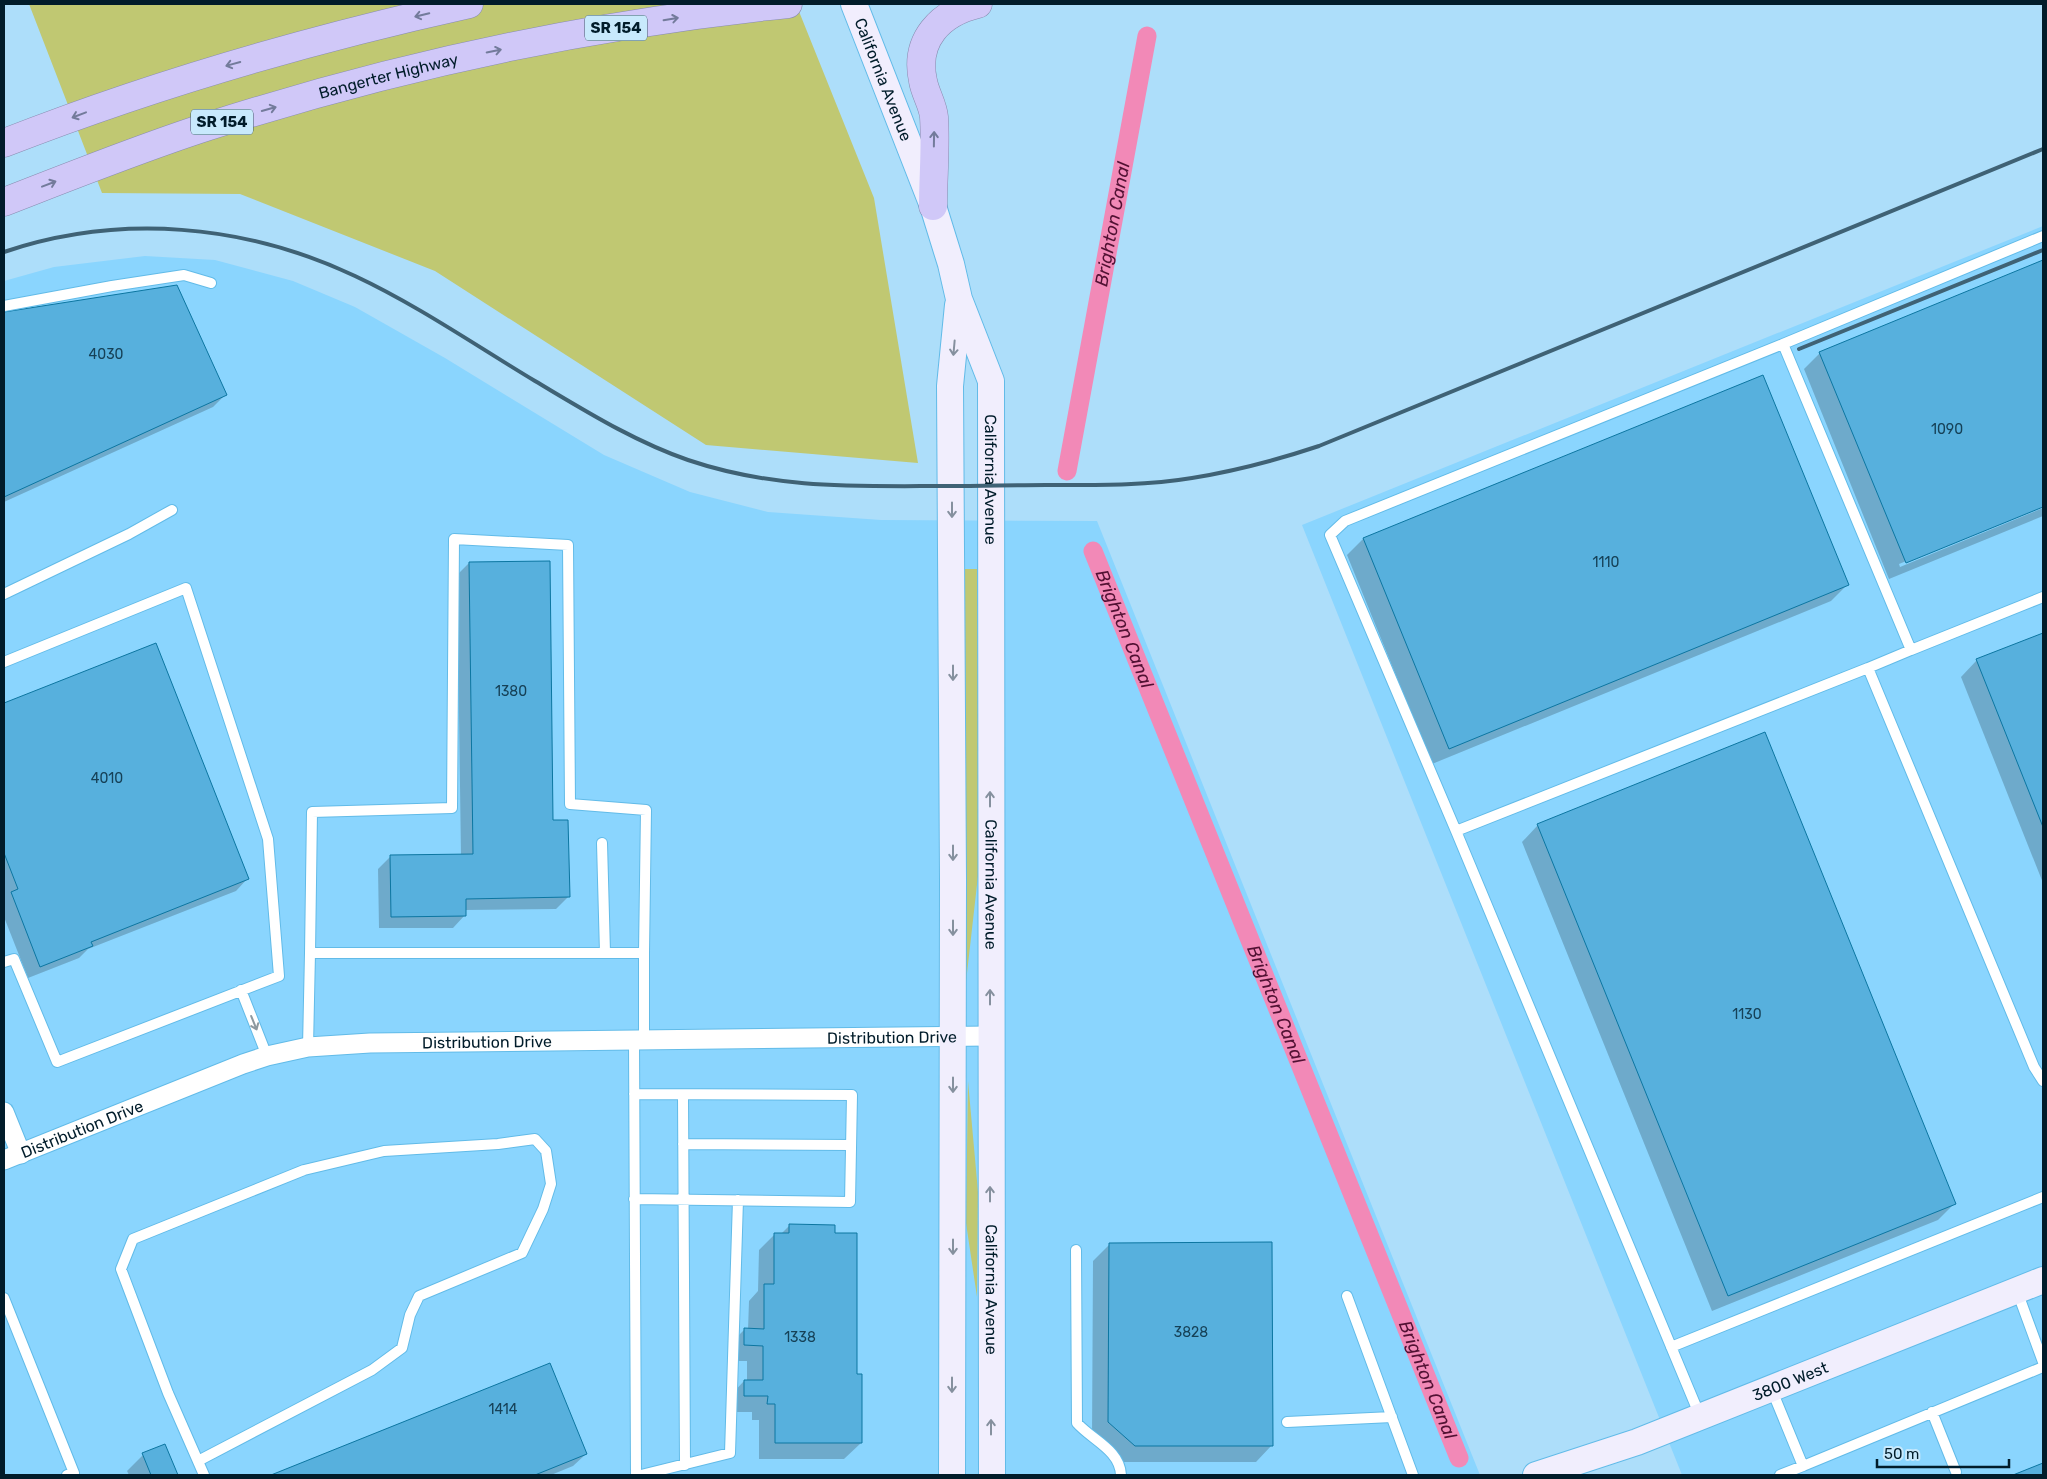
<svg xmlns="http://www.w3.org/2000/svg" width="2047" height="1479" font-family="Rubik,sans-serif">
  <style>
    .built { fill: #8ad5fe }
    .green { fill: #c0c872 }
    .shadow { fill: #0003 }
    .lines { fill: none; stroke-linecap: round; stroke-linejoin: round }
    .canal { stroke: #f289b7; stroke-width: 19 }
    .building { fill: #57b0dd; stroke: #0c76a1 }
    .lane-casing { stroke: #62bbe8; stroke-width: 12 }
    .street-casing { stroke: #62bbe8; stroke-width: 21 }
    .secondary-casing { stroke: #62bbe8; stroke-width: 28 }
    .highway-casing { stroke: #888cb0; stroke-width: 29 }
    .lane { stroke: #fff; stroke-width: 10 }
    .street { stroke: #fff; stroke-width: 19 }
    .secondary { stroke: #f1eefd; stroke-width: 26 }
    .highway { stroke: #d0c8f8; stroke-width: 28 }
    .rail { stroke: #3f6275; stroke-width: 4 }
    .oneway { stroke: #737b9b }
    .oneway2 { stroke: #85909e }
    .oneway3 { stroke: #8d999f }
    .labels { text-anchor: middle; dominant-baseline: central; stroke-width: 4; stroke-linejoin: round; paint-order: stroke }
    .number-label { font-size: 14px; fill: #164157 }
    .shield { fill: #c8e9fc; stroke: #3d5a69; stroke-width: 1 }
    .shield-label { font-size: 15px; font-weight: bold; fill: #011c2a }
    .street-label { font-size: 16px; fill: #011c2a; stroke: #c8e9fc }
    .water-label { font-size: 18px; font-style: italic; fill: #521133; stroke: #c8e9fc }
  </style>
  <rect width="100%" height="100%" fill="#addefa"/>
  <path class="built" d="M2043,226V1475H1682L1302,525Z
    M145,256L215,260L293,281L355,307L445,358L604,455L690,492L768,512L881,520L1097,521L1480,1475H4V281L54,267Z"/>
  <path class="green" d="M29,4H796L874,198L918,463L706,445L435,271L240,194L102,193Z
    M965,569H977L979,867L966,982Z
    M968,1081L978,1192L977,1297L966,1223Z"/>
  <path class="shadow" d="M2043,262V506L1899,564L1900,567L2043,508V516L1889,579L1804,369L1820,353Z
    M7,312L225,395L213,407L4,502V313Z
    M1762,376L1847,585L1831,601L1432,764L1347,555L1363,539Z
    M469,563L552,822L568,897L556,909L465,910V915L453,928H379L378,869L390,857L461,856L457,575Z
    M2043,634V883L1961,677L1977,660Z
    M155,644L248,878L236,891L88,949L79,958L28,978L4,917V901L5,899L4,895V705Z
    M1538,825L1955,1203L1938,1220L1712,1311L1522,842Z
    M789,1226L834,1234L856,1375L861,1443L844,1459H759V1420H752V1412H728V1398L744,1381H747V1361H728V1346L744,1330H748L749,1301L758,1291L759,1250L775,1234H781Z
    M1110,1244L1272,1445L1256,1462H1118L1092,1438L1093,1261Z
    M550,1365L586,1454L573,1466L551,1475H274Z
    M165,1446L177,1475H129L127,1471L143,1455Z"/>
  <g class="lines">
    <g class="canal">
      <path id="s1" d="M1067,471L1147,36"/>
      <path id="s2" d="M1093,551L1459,1458"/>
    </g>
  </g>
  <path class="building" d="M2043,260V507L1906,563L1819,352Z
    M177,285L227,395L4,497V312Z
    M1763,375L1849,585L1449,749L1363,538Z
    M550,561L553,820H568L570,897L466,899V916L391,917L390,855L473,854L469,562Z
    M2043,633V827L1976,659Z
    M156,643L249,879L91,942L93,946L40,967L11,892L18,889L4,853V703Z
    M1765,732L1956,1204L1728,1296L1537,824Z
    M789,1224L835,1225V1233H857V1374H862V1443H775V1404H767L768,1396H744V1380H763V1346L744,1345V1328L764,1329V1284H774V1233H789Z
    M1272,1242L1273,1446H1135L1108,1422L1109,1243Z
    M550,1363L587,1454L535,1475H271Z
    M165,1444L178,1475H151L142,1453Z
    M2043,1463V1475H2013Z"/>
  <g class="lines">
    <g class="lane-casing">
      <path id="lane" d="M4,306L112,286L184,275L211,283
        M1783,344L1911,650L2043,597
        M4,594L129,534L172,510
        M4,662L186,588L268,839L279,976L57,1062L14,959L4,962
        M1868,668L1911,650
        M1456,831L1868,668L2034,1067L2043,1081
        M602,843L605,953
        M310,953L312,812L452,808L454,539L568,545L570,804L646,810L644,953
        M241,990L267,1056
        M634,1039L636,1475
        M308,1047L310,953H644V1038
        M634,1094L852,1095L850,1202L634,1199
        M683,1095L685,1465
        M683,1144L851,1145
        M1076,1250L1077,1423C1092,1440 1120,1450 1121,1475
        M2017,1291L2043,1362
        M1347,1296L1413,1475
        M4,1298L74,1473L67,1475
        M1671,1347L2043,1197
        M1771,1388L1803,1466L1780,1475
        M1932,1412L1956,1472
        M1700,1416L1456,831L1330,535L1345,521L1783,344L2043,236
        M1287,1422L1392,1417
        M198,1461L372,1370L402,1348L410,1315L419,1296L522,1253L543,1209L551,1184L546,1151L535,1139L498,1144L384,1151L304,1170L133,1239L121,1269L168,1393L204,1475
        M1803,1466L2043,1367
        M641,1475L730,1453L738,1200"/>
    </g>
    <g class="street-casing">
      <g id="street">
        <path d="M4,1112L21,1154"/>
        <path id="s3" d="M4,1160L243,1064L267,1056L308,1047L370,1043L990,1036"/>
      </g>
    </g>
    <g class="secondary-casing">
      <g id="secondary">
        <path id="s4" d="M854,4L933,206L951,264L959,299L991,381L992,1475"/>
        <path d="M952,1475L953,879L950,386L958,305"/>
        <path id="s5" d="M1536,1475L1637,1442L2043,1280"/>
      </g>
    </g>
    <g class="highway-casing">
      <g id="highway">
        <path d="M4,143C155,84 311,39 469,4"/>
        <path id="s6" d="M4,202C71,176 138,149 206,127C393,67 592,24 788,4"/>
        <path d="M933,206C933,177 936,146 934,117C933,105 925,93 923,81C914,40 940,13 978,4"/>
      </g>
    </g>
    <use href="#lane" class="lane"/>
    <use href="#street" class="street"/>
    <use href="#secondary" class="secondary"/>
    <use href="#highway" class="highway"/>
    <path class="rail" d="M4,252C120,213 245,224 355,276C417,305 475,345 535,381C584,410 633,441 688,460C777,490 858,486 949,486C982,486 1014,485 1046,485C1095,485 1144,486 1192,478C1235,471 1277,460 1319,446L2043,149
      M1799,349L2043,250"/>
  </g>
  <defs><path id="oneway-shaft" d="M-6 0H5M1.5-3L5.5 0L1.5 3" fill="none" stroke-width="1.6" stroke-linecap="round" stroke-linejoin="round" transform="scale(1.25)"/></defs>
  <g class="oneway">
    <use href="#oneway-shaft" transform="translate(422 15) rotate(166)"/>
    <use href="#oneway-shaft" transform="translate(671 19) rotate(-9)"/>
    <use href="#oneway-shaft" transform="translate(494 51) rotate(-11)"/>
    <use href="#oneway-shaft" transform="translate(233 64) rotate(165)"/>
    <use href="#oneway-shaft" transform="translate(269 109) rotate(-16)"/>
    <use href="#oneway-shaft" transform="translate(79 115) rotate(159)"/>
    <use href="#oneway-shaft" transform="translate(934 139) rotate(-89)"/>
    <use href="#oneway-shaft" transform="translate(49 184) rotate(-21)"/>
  </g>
  <g class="oneway2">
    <use href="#oneway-shaft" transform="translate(954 348) rotate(95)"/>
    <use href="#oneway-shaft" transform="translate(952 510) rotate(90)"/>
    <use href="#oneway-shaft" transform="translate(953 673) rotate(90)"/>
    <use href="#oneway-shaft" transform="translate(990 799) rotate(-90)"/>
    <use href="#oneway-shaft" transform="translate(953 853) rotate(90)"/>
    <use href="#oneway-shaft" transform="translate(953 928) rotate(90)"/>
    <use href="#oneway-shaft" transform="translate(990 997) rotate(-90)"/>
    <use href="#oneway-shaft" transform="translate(953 1085) rotate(90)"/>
    <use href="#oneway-shaft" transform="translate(990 1194) rotate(-90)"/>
    <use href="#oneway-shaft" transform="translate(953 1247) rotate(90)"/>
    <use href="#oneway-shaft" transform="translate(952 1385) rotate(90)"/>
    <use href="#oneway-shaft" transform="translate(991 1427) rotate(-90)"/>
  </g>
  <use class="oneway3" href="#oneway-shaft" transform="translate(254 1023) rotate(68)"/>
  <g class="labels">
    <g class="number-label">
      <text x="106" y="354">4030</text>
      <text x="1947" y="429">1090</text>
      <text x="1606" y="562">1110</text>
      <text x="511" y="691">1380</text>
      <text x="107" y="778">4010</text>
      <text x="1747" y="1014">1130</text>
      <text x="1191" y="1332">3828</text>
      <text x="800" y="1337">1338</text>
      <text x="503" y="1409">1414</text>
    </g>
    <g class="shield">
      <rect x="585" y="15.5" width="62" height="25" rx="4"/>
      <rect x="191" y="109.5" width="62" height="25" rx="4"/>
    </g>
    <g class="shield-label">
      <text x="616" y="28">SR 154</text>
      <text x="222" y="122">SR 154</text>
    </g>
    <g class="street-label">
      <text stroke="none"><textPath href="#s6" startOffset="405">Bangerter Highway</textPath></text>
      <text stroke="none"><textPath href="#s4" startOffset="81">California Avenue</textPath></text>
      <text stroke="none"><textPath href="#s4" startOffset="500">California Avenue</textPath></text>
      <text stroke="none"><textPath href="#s4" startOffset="905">California Avenue</textPath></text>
      <text stroke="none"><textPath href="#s3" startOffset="909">Distribution Drive</textPath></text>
      <text stroke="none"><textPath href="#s3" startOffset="504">Distribution Drive</textPath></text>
      <text stroke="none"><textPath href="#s3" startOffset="84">Distribution Drive</textPath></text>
      <text stroke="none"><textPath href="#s4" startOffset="1310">California Avenue</textPath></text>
      <text stroke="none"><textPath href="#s5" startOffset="271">3800 West</textPath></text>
    </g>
    <g class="water-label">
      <text stroke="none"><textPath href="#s1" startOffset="251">Brighton Canal</textPath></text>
      <text stroke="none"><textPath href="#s2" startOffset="84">Brighton Canal</textPath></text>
      <text stroke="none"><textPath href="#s2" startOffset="489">Brighton Canal</textPath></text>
      <text stroke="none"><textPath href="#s2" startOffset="894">Brighton Canal</textPath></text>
    </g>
  </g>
  <rect width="2047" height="1479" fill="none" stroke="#011c2a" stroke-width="10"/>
  <path d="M1877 1459v8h132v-8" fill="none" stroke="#011c2a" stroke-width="2.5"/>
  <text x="1884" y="1459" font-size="15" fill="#011c2a" stroke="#c8e9fc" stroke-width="4" paint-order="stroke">50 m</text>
</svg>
